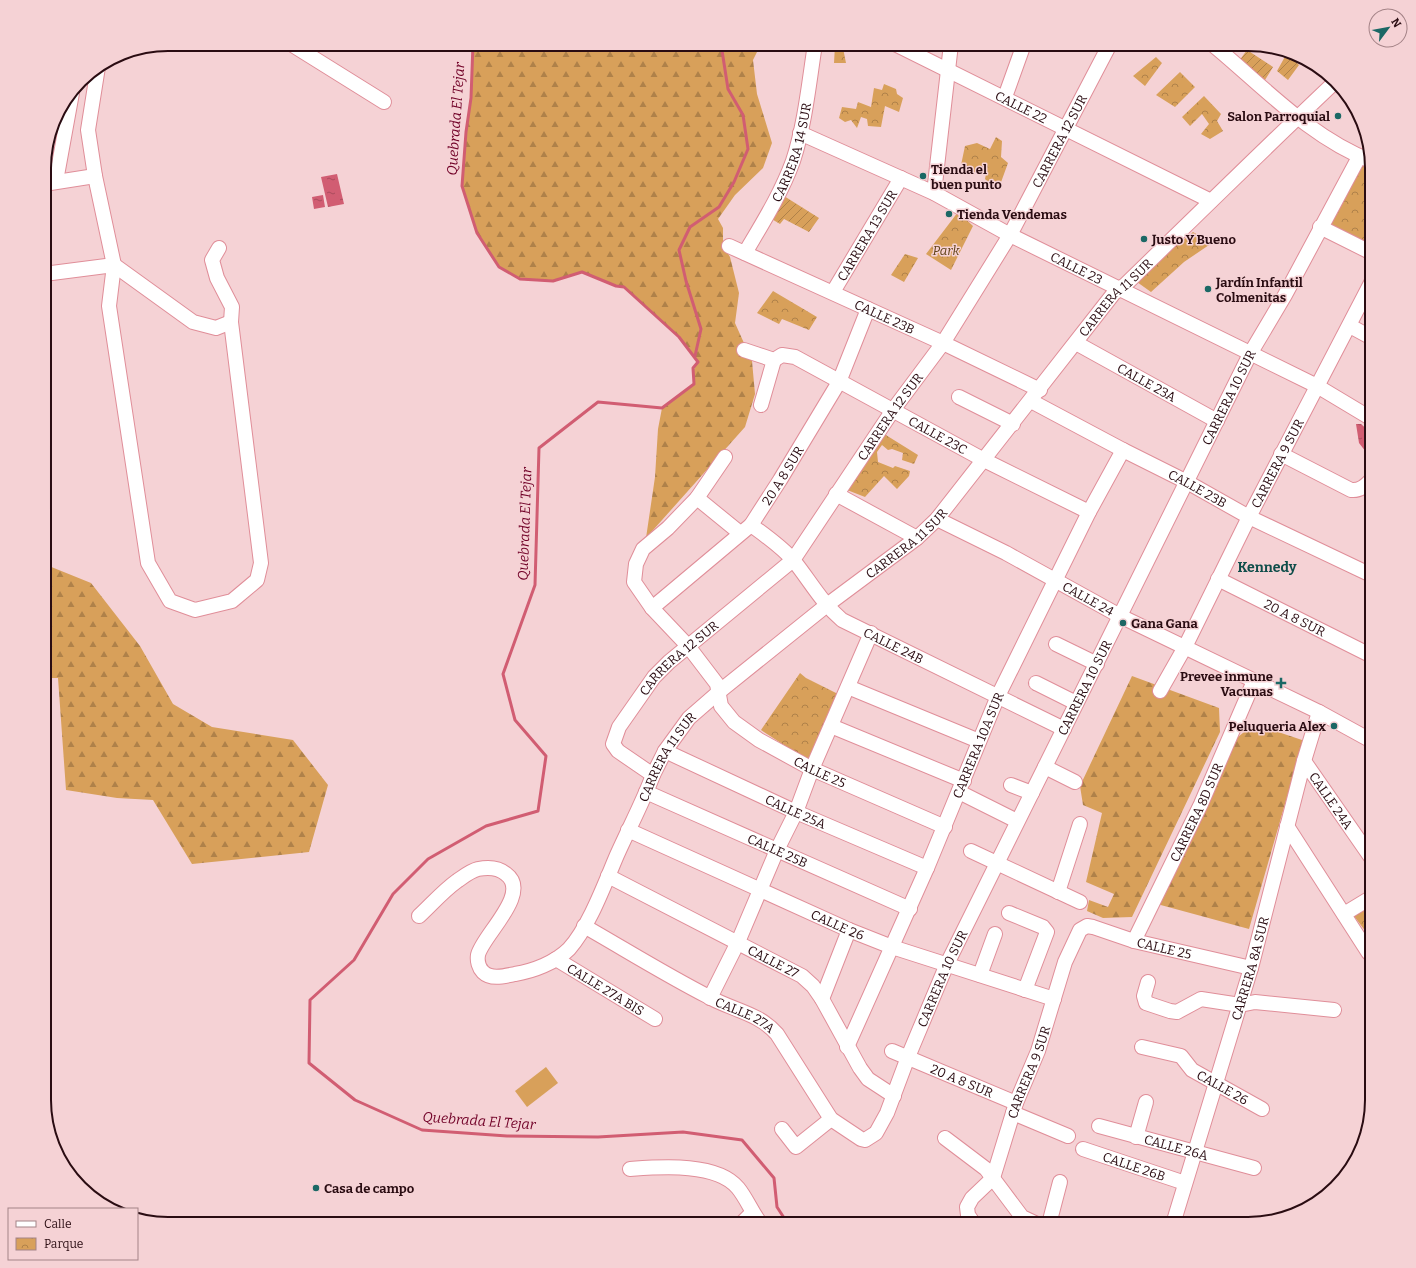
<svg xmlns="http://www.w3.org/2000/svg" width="1416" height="1268" font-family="Bitter,serif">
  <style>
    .grass { fill: #d8a05a }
    .forest { fill: url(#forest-firs) }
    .park { fill: url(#park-crowns) }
    .garden { fill: url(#garden-furrows) }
    .water { fill: url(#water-ripples) }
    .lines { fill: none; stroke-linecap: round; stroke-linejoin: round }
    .stream { stroke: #d15d72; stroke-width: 3 }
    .minor-casing { stroke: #e08e99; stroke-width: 16 }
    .minor { stroke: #fff; stroke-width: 14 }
    .poi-dot { fill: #1b6865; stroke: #f5d2d5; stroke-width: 1.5 }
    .labels { text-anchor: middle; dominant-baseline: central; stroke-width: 3; stroke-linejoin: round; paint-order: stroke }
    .street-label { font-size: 13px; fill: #2a0c12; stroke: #f5d2d5 }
    .poi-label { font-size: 13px; font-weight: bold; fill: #2a0c12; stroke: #f5d2d5; text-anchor: start }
    .park-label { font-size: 13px; font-style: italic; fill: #62431a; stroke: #f5d2d5 }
    .water-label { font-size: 14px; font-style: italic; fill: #710027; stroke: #f5d2d5 }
    .neighbourhood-label { font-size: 14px; font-weight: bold; fill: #0e4d4a; stroke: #f5d2d5 }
    .rim { fill: none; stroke: #2a0c12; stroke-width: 2 }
  </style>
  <defs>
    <pattern id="forest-firs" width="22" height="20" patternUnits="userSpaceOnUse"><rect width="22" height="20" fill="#d8a05a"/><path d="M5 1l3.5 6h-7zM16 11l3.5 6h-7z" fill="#af8149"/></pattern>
    <pattern id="park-crowns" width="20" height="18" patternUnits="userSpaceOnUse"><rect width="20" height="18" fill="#d8a05a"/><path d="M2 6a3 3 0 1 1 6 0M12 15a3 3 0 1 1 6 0" fill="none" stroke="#af8149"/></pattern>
    <pattern id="garden-furrows" width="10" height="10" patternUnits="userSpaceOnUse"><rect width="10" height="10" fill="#d8a05a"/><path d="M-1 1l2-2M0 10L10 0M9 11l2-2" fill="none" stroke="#af8149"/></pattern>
    <pattern id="water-ripples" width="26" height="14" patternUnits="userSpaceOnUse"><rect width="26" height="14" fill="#d15d72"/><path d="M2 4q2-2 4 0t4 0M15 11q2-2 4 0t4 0" fill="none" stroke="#aa4b5c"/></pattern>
  </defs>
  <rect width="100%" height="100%" fill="#f5d2d5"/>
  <path class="grass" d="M546,1067L558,1083L527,1107L515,1091Z"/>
  <path class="forest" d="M473,44H761L753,60L757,94L772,143L763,168L735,195L718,219L723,228V245L730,257L739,293L735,323L752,361L755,394L745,427L646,538L655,477L658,429L662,408L694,384L693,371L698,362L679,337L624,287L616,286L582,272L553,281L520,279L499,267L477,233L462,186L466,132L471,98Z
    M44,564L91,583L140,646L173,704L212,727L293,740L328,785L309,852L192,864L153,800L117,798L66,790L58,678H44Z
    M1132,676L1219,708L1220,732L1132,917L1103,918L1087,911L1089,900L1108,907L1114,894L1086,882L1102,813L1083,805L1080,786Z
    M1254,724L1305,741L1300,752L1249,929L1157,904L1228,745Z"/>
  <path class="park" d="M835,45L843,48L846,63H834Z
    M1156,57L1162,63L1145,86L1133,76Z
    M1180,72L1195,87L1175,107L1156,95Z
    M884,84L896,89L897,94L903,98L899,112L885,106L881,127L868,126L867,119L861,117L857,128L851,120L845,122L839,118L842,107L856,109L858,102L871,107L874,88L882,90Z
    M1204,96L1221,114L1217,121L1223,131L1210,139L1201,134L1209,124L1202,114L1190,126L1182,117Z
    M996,137L1002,141L1001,157L1008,163L1000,185L989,183L985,179L986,174L977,170L973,174L961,165L965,146L977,143L990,149Z
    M1360,159L1372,168V249L1327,224Z
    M958,212L973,226L951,270L926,254Z
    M1193,232L1212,243L1184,262L1151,292L1137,282L1171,250Z
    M905,254L918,258L904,282L891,275Z
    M773,291L817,317L809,330L782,319L779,324L757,313Z
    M881,432L918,455L914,464L902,460L903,453L892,449L888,450L882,445L877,452L878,462L893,468L895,466L910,471L909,476L897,489L884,476L865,497L842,488Z
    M800,673L806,678L838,694L810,762L761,730Z
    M1372,902V940L1354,916Z"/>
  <path class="garden" d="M1247,50L1273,67L1265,80L1239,61Z
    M1287,53L1299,65L1288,80L1277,71Z
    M784,196L819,218L809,232L784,219L780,224L770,218Z"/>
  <path class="water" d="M337,174L344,204L328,207L321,177Z
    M323,195L325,207L314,209L312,197Z
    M1356,424H1361L1372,434V450L1366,452L1359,443Z"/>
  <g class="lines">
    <path class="stream" d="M473,44L471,98L466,132L462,186L477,233L499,267L520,279L553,281L582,272L616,286L624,287L679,337L698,362L693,368L694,384L662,408L598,402L539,448L535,585L503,674L515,720L546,756L538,811L486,826L428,859L393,894L354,960L310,1000L309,1063L355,1100L422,1130L507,1136L598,1137L683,1132L742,1140L774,1178L777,1207L788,1224
      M695,356L701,329L686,281L679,250L690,227L719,207L734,182L748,149L743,115L728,89L721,44"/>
    <g class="minor-casing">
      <g id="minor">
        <path d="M291,44L384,102"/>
        <path id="s1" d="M895,44L1211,201"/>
        <path d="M1212,44C1262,85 1309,137 1371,161"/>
        <path d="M98,67L88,130L95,176L114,265L109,306L148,563L170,601L195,610L232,601L257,580L261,563L231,322L232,307L217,278L212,260L219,248"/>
        <path d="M1005,97L1024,44"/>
        <path id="s2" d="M800,133L934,193L1010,235L1317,386L1372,419"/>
        <path d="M56,181L72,93"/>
        <path d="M44,184L95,176"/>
        <path d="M934,193L951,44"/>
        <path d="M1320,227L1372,253"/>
        <path id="s3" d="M729,246L943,343L1040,390"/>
        <path id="s4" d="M745,253C762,224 781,194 793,161C805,124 809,83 815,44"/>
        <path d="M44,274L114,265L193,322L216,328L231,322"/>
        <path id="s5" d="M833,292L901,178"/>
        <path d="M1350,326L1372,338"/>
        <path id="s6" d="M1076,343L1217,421"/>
        <path id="s7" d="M744,350L774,360L782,355L795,357L984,460L1089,512"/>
        <path d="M959,397L1013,424"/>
        <path id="s8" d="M1031,401L1123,450L1187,482L1249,517L1367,573"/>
        <path d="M761,405L774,360"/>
        <path d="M1281,454L1351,490C1361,491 1366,485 1372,479"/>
        <path id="s9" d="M725,457L697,498L668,528L643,549L636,564L634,582L652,608L688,646L717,684L721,706L734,722L759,740L812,769L945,827"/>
        <path d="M836,494L917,538"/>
        <path d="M697,498L740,533"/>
        <path id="s10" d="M937,519L1006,553L1120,616L1319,712L1370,740L1372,729"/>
        <path id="s11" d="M751,525C766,536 782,547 794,561C810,581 822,603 842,620L1064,729"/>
        <path id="s12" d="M1218,579L1372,656"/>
        <path id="s13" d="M652,608L751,525L780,480L839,382L868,309"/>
        <path d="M1056,644L1097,664"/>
        <path d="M1036,683L1076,703"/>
        <path d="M848,687L979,741"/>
        <path id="s14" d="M1160,691L1185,647L1249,517L1372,281"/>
        <path d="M831,726L964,781"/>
        <path id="s15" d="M665,751L796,812L927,868"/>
        <path id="s16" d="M1304,761L1372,859"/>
        <path d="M1045,767L1075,782"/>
        <path id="s17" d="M653,775L618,751L613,744L619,727L654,677L669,662L793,560L893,410L943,343L1010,235L1110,44"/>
        <path d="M1011,785L1032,793"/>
        <path id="s18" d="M646,792L910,909"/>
        <path d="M959,792L1017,821"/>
        <path d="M1287,826L1368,952L1372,956"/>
        <path id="s19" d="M628,830L849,930L892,947L1054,999"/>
        <path d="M971,851L1080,902"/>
        <path id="s20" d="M608,876L802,976L813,986L822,999L860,1068L868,1079L894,1096"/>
        <path d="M1058,892L1080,824"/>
        <path d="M1009,913L1043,927L1047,932L1025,990"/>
        <path d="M1344,914L1372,897"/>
        <path id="s21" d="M419,916C431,905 443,891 457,881C463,877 470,871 478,869C488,867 498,867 506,874C532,893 482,936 478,955C477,961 479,968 483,972C491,980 505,976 515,974C533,971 555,963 569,949C589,927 605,883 617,855C629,828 643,802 653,775L665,751L689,718L720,691L827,605L917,538L937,519L1114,293L1125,285C1195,217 1265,148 1336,81"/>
        <path id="s22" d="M584,926C626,950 666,975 709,997C732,1010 759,1013 777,1034L831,1119L861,1139L865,1140L876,1133L887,1113L908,1057L947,964L1250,354L1285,295L1359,157"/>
        <path id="s23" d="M1134,941L1201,804L1254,681"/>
        <path id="s24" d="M556,959L655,1019"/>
        <path d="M980,975L995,934"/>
        <path d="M1148,982L1144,996L1146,1003L1170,1011L1177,1012L1201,999L1240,1005L1255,1002L1334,1010"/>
        <path d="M710,998L738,942L777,850L796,812L812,769L871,633"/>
        <path d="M822,999L849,930"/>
        <path id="s25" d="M847,1047L927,868L998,696L1089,512L1123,450"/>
        <path id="s26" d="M1142,1047L1181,1056L1192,1070L1262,1109"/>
        <path id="s27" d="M892,1051L1016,1103"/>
        <path d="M1013,1113L1068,1136"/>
        <path id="s28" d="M1099,1126L1254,1168"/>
        <path d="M782,1129L796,1147L831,1119"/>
        <path d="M1136,1137L1146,1102"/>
        <path d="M945,1138L986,1169L1022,1217L1037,1224"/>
        <path id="s29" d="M1083,1149L1185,1183"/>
        <path d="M630,1169C659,1167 717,1162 738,1188C747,1199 752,1213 761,1224"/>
        <path d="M741,1224L752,1213"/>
        <path id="s30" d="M974,1224L968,1215L967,1207L972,1198L993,1178L1016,1103L1038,1051L1065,962L1080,930L1087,926L1093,927L1134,941L1251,968"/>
        <path d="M1049,1224L1060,1182"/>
        <path id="s31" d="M1173,1224L1251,968L1304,761L1319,712"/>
      </g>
    </g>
    <use href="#minor" class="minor"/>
  </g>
  <g class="poi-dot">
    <circle cx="1338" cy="116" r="4"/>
    <circle cx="923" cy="176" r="4"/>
    <circle cx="949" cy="214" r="4"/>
    <circle cx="1144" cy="239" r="4"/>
    <circle cx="1208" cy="289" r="4"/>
    <circle cx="1123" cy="623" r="4"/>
    <path d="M1279 677h4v4h4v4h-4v4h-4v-4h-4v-4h4z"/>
    <circle cx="1334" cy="726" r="4"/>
    <circle cx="316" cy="1188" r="4"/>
  </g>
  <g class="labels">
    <g class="street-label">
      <text stroke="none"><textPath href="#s1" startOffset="141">CALLE 22</textPath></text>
      <text stroke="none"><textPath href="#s17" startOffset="809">CARRERA 12 SUR</textPath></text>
      <text stroke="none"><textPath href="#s4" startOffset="112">CARRERA 14 SUR</textPath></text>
      <text stroke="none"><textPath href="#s5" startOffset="66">CARRERA 13 SUR</textPath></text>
      <text stroke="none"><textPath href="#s2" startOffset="308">CALLE 23</textPath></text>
      <text stroke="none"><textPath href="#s21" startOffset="1175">CARRERA 11 SUR</textPath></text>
      <text stroke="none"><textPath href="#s3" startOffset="171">CALLE 23B</textPath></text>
      <text stroke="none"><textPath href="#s6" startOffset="81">CALLE 23A</textPath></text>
      <text stroke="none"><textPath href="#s22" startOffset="1192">CARRERA 10 SUR</textPath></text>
      <text stroke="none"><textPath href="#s17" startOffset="485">CARRERA 12 SUR</textPath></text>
      <text stroke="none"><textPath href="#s7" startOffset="217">CALLE 23C</textPath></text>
      <text stroke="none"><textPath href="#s14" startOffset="256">CARRERA 9 SUR</textPath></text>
      <text stroke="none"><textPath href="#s13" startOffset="188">20 A 8 SUR</textPath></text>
      <text stroke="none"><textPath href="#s8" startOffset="188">CALLE 23B</textPath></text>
      <text stroke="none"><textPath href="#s21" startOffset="851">CARRERA 11 SUR</textPath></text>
      <text stroke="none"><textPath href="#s10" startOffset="171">CALLE 24</textPath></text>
      <text stroke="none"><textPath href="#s12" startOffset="86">20 A 8 SUR</textPath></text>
      <text stroke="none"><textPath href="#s11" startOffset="190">CALLE 24B</textPath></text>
      <text stroke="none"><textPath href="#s17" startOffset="161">CARRERA 12 SUR</textPath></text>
      <text stroke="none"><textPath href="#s22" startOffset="868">CARRERA 10 SUR</textPath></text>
      <text stroke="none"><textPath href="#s25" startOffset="329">CARRERA 10A SUR</textPath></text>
      <text stroke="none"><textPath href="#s21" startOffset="527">CARRERA 11 SUR</textPath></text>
      <text stroke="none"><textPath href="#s9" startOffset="433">CALLE 25</textPath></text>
      <text stroke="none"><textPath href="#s16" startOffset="48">CALLE 24A</textPath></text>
      <text stroke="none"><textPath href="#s15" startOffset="144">CALLE 25A</textPath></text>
      <text stroke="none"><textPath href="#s23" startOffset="143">CARRERA 8D SUR</textPath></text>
      <text stroke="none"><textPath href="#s18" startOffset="144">CALLE 25B</textPath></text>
      <text stroke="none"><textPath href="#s19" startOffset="230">CALLE 26</textPath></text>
      <text stroke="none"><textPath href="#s30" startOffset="410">CALLE 25</textPath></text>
      <text stroke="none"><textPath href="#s20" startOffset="186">CALLE 27</textPath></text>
      <text stroke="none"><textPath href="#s31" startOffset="267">CARRERA 8A SUR</textPath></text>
      <text stroke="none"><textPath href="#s22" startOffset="544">CARRERA 10 SUR</textPath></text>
      <text stroke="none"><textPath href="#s24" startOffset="58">CALLE 27A BIS</textPath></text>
      <text stroke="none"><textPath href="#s22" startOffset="184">CALLE 27A</textPath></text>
      <text stroke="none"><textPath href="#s30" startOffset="170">CARRERA 9 SUR</textPath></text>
      <text stroke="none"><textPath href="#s27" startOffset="76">20 A 8 SUR</textPath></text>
      <text stroke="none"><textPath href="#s26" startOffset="93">CALLE 26</textPath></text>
      <text stroke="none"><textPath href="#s28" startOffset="80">CALLE 26A</textPath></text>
      <text stroke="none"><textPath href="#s29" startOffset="54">CALLE 26B</textPath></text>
    </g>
    <g class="poi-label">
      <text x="1330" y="116" text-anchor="end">Salon Parroquial</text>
      <text x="931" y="169">Tienda el<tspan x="931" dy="15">buen punto</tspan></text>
      <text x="957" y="214">Tienda Vendemas</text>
      <text x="1152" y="239">Justo Y Bueno</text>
      <text x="1216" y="282">Jardín Infantil<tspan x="1216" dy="15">Colmenitas</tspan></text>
      <text x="1131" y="623">Gana Gana</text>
      <text x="1273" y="676" text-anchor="end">Prevee inmune<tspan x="1273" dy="15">Vacunas</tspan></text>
      <text x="1326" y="726" text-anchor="end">Peluqueria Alex</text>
      <text x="324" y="1188">Casa de campo</text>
    </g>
    <g class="park-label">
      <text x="946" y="250">Park</text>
    </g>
    <g class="water-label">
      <text transform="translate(456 119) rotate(-86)">Quebrada El Tejar</text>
      <text transform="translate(525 524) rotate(-88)">Quebrada El Tejar</text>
      <text transform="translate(479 1121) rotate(4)">Quebrada El Tejar</text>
    </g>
    <g class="neighbourhood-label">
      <text x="1267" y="567">Kennedy</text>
    </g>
  </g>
  <path d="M0 0H1416V1268H0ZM168 51H1248A117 117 0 0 1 1365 168V1100A117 117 0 0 1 1248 1217H168A117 117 0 0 1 51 1100V168A117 117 0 0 1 168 51Z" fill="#f5d2d5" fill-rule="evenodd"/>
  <path class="rim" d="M168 51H1248A117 117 0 0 1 1365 168V1100A117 117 0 0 1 1248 1217H168A117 117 0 0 1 51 1100V168A117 117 0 0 1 168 51Z"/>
  <rect x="8" y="1208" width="130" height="52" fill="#f5d2d5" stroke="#a48387"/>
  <rect x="16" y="1221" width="20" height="6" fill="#ffffff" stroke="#a48387"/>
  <text x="44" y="1228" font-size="12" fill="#2a0c12">Calle</text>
  <rect x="16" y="1238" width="20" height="12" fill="url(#park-crowns)" stroke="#a48387"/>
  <text x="44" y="1248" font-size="12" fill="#2a0c12">Parque</text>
  <g transform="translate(1388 28) rotate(58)"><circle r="19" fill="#f5d2d5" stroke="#a48387"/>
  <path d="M0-3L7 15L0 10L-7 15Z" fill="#1b6865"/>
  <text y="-6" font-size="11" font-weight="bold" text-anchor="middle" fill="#2a0c12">N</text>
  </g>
</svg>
